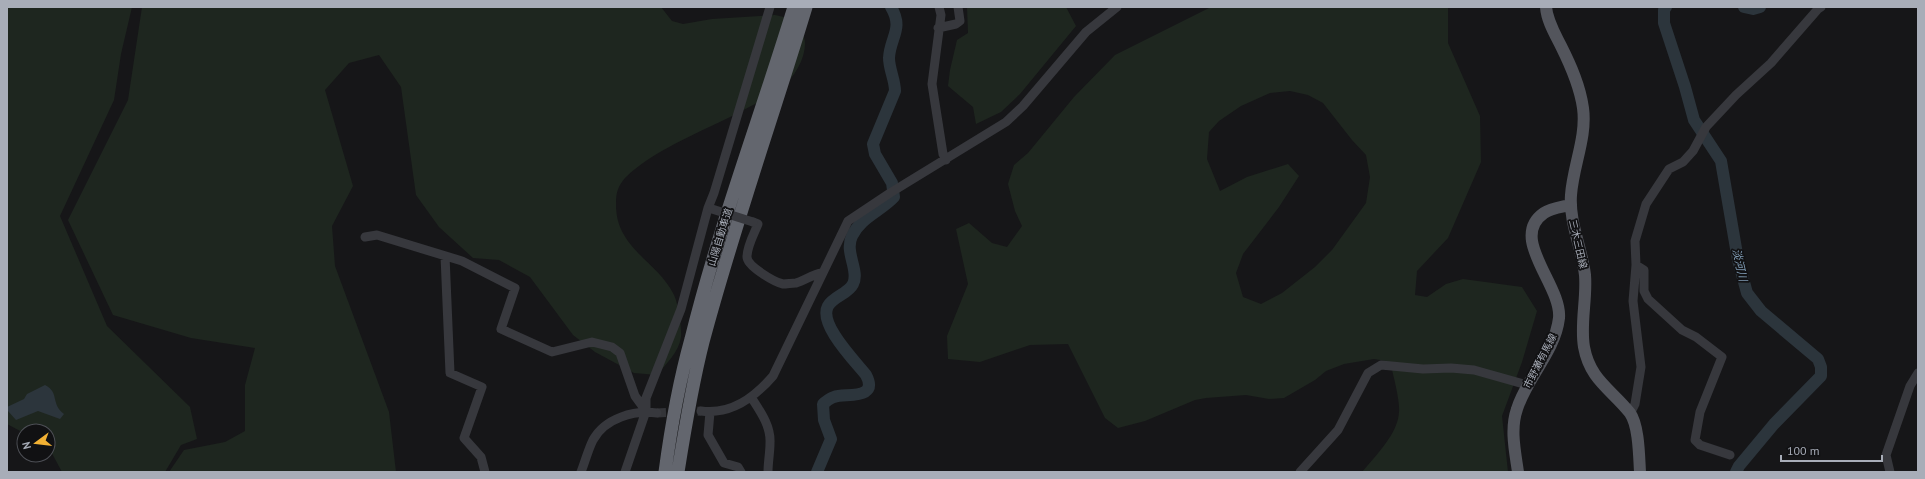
<svg xmlns="http://www.w3.org/2000/svg" width="1925" height="479" font-family="'PT Sans','Noto Sans JP',sans-serif">
  <style>
    .green { fill: #1e261f; fill-rule: evenodd }
    .water { fill: #2c353c }
    .lines { fill: none; stroke-linecap: round; stroke-linejoin: round }
    .river { stroke: #2c353c; stroke-width: 12 }
    .minor-tunnel { stroke: #333438; stroke-width: 9; stroke-dasharray: 9 4.5; stroke-linecap: butt }
    .minor { stroke: #37383d; stroke-width: 9 }
    .major { stroke: #53555c; stroke-width: 12 }
    .highway { stroke: #63666e; stroke-width: 13 }
    .minor-bridge { stroke: #37383d; stroke-width: 9 }
    .labels { text-anchor: middle; dominant-baseline: central; stroke-width: 3.5; stroke-linejoin: round; paint-order: stroke }
    .street-label { font-size: 10px; fill: #a8adb8; stroke: #111113 }
    .water-label { font-size: 11px; font-style: italic; fill: #7f9bb3; stroke: #111113 }
  </style>
  <rect width="100%" height="100%" fill="#161618"/>
  <path class="green" d="M7,7H132L121,54L114,100L60,216L107,326L190,407L197,439L181,445L165,472H62L48,446V431H24V433L7,424Z
    M142,7H661L672,21L683,24L712,19L775,15L793,19C798,26 805,34 805,43C805,60 794,77 782,88C775,96 761,101 751,106C712,128 656,147 625,178C618,186 616,193 616,203C615,249 657,260 674,295C678,303 682,328 681,337C679,352 666,364 657,375L634,373L595,352L573,335L530,277L499,260L473,258L439,227L416,195L401,87L379,55L349,63L325,90L353,186L332,226L335,266L389,412L396,472H169L184,450L225,442L245,431V385L255,348L191,338L113,315L68,220L128,100Z
    M967,7H1066L1076,26L1020,94L1001,112L976,124L973,107L948,86L950,70L957,40L968,33Z
    M1211,7H1448V43L1480,116L1481,162L1448,238L1417,271L1415,295L1427,297L1446,284L1463,279L1522,287L1537,311L1522,362L1502,416L1508,472H1362C1375,456 1398,434 1399,412C1400,401 1394,378 1391,366L1386,361L1374,359L1344,364L1326,371L1315,380L1284,398L1269,399L1246,395L1206,398L1195,400L1145,421L1118,428L1105,418L1068,344L1030,345L980,362L948,359L947,336L968,284L956,229L969,223L992,243L1007,247L1022,226L1015,211L1008,184L1014,165L1028,153L1074,97L1115,55ZM1290,91L1308,95L1323,103L1352,140L1366,155L1370,177L1366,203L1332,250L1315,267L1282,293L1261,304L1243,297L1236,273L1243,254L1279,207L1299,176L1288,164L1247,177L1220,191L1207,159L1209,132L1219,121L1241,106L1270,93Z"/>
  <path class="water" d="M45,385C60,393 50,403 64,414L60,419L38,411L16,420L8,411L7,407L24,399L27,394Z"/>
  <g class="lines">
    <path class="river" d="M1666,7L1664,10V23L1685,87L1694,120L1721,161L1738,260L1747,293L1761,311L1818,359L1821,367V376L1774,424L1739,466L1736,472
      M1744,7L1753,9L1760,7
      M817,472L831,439L824,420L823,404C827,401 830,398 834,397C846,393 879,400 866,375C855,361 818,324 828,306C834,296 848,294 853,284C860,271 844,252 852,236C860,218 881,211 894,197L892,183L875,154L873,144L895,91C895,80 889,69 889,58C890,37 904,29 891,7"/>
    <path class="minor-tunnel" d="M657,413L701,411"/>
    <path class="minor" d="M939,7L941,15L932,84L943,154L946,160
      M938,28L956,24L960,21L958,7
      M753,222L758,224C754,234 747,246 747,257C747,266 774,282 783,284C787,284 792,283 796,283C805,281 812,274 822,273
      M365,237L377,235L462,261L515,288L501,329L552,352L592,342L612,347L620,353L635,396L646,411
      M445,256L450,373L482,387L464,438L481,457L485,472
      M1636,265L1644,270V291L1648,299L1682,330L1696,337L1722,357L1700,412L1695,440L1700,445L1730,455
      M751,397C760,411 771,426 770,443C770,453 768,462 768,472
      M701,411C731,415 754,398 773,376L848,221L890,193L1006,122L1023,106L1086,32L1117,7
      M710,412L708,435L724,463L738,467L741,472
      M1630,414L1635,404L1641,367L1633,301L1636,265L1635,241L1646,204L1669,169L1683,162L1693,151L1706,127L1736,95L1771,63L1818,9L1821,7
      M581,472C585,462 588,450 593,440C605,418 634,410 657,413
      M625,472L646,411V398L681,309L708,208L714,193L770,7
      M1300,472L1338,430L1368,373L1381,365L1423,369L1451,368L1474,370L1527,385
      M1890,472L1886,455L1910,386L1918,373"/>
    <path class="major" d="M1546,7C1547,21 1555,34 1561,46C1571,66 1580,86 1583,108C1587,137 1573,166 1571,195C1569,223 1582,248 1585,275C1587,299 1580,324 1584,347C1590,380 1611,389 1630,413C1639,426 1639,456 1640,472
      M1518,472C1515,451 1510,429 1517,409C1527,377 1555,352 1559,318C1562,285 1508,238 1544,213C1551,208 1562,207 1570,205"/>
    <path class="highway" d="M665,472C671,427 679,382 691,339C719,226 760,118 794,7
      M678,472C685,428 692,385 703,342C733,229 772,119 806,7"/>
    <path class="minor-bridge" d="M712,209L753,222"/>
  </g>
  <g class="labels">
    <g class="street-label">
      <text transform="translate(720 237) rotate(-73)">山陽自動車道</text>
      <text transform="translate(1578 244) rotate(77)">三木三田線</text>
      <text transform="translate(1540 361) rotate(-63)">市野瀬有馬線</text>
    </g>
    <g class="water-label">
      <text transform="translate(1740 265) rotate(77)">淡河川</text>
    </g>
  </g>
  <rect width="1925" height="479" fill="none" stroke="#a8adb8" stroke-width="16"/>
  <g transform="translate(36 443) rotate(255)"><circle r="19" fill="#111113" stroke="#4d4f55"/>
  <path d="M0-3L7 15L0 10L-7 15Z" fill="#f2b134"/>
  <text y="-6" font-size="11" font-weight="bold" text-anchor="middle" fill="#a8adb8">N</text>
  </g>
  <path d="M1781 455v6h101v-6" fill="none" stroke="#a8adb8" stroke-width="2"/>
  <text x="1787" y="455" font-size="12" fill="#a8adb8" stroke="#111113" stroke-width="3" paint-order="stroke">100 m</text>
</svg>
